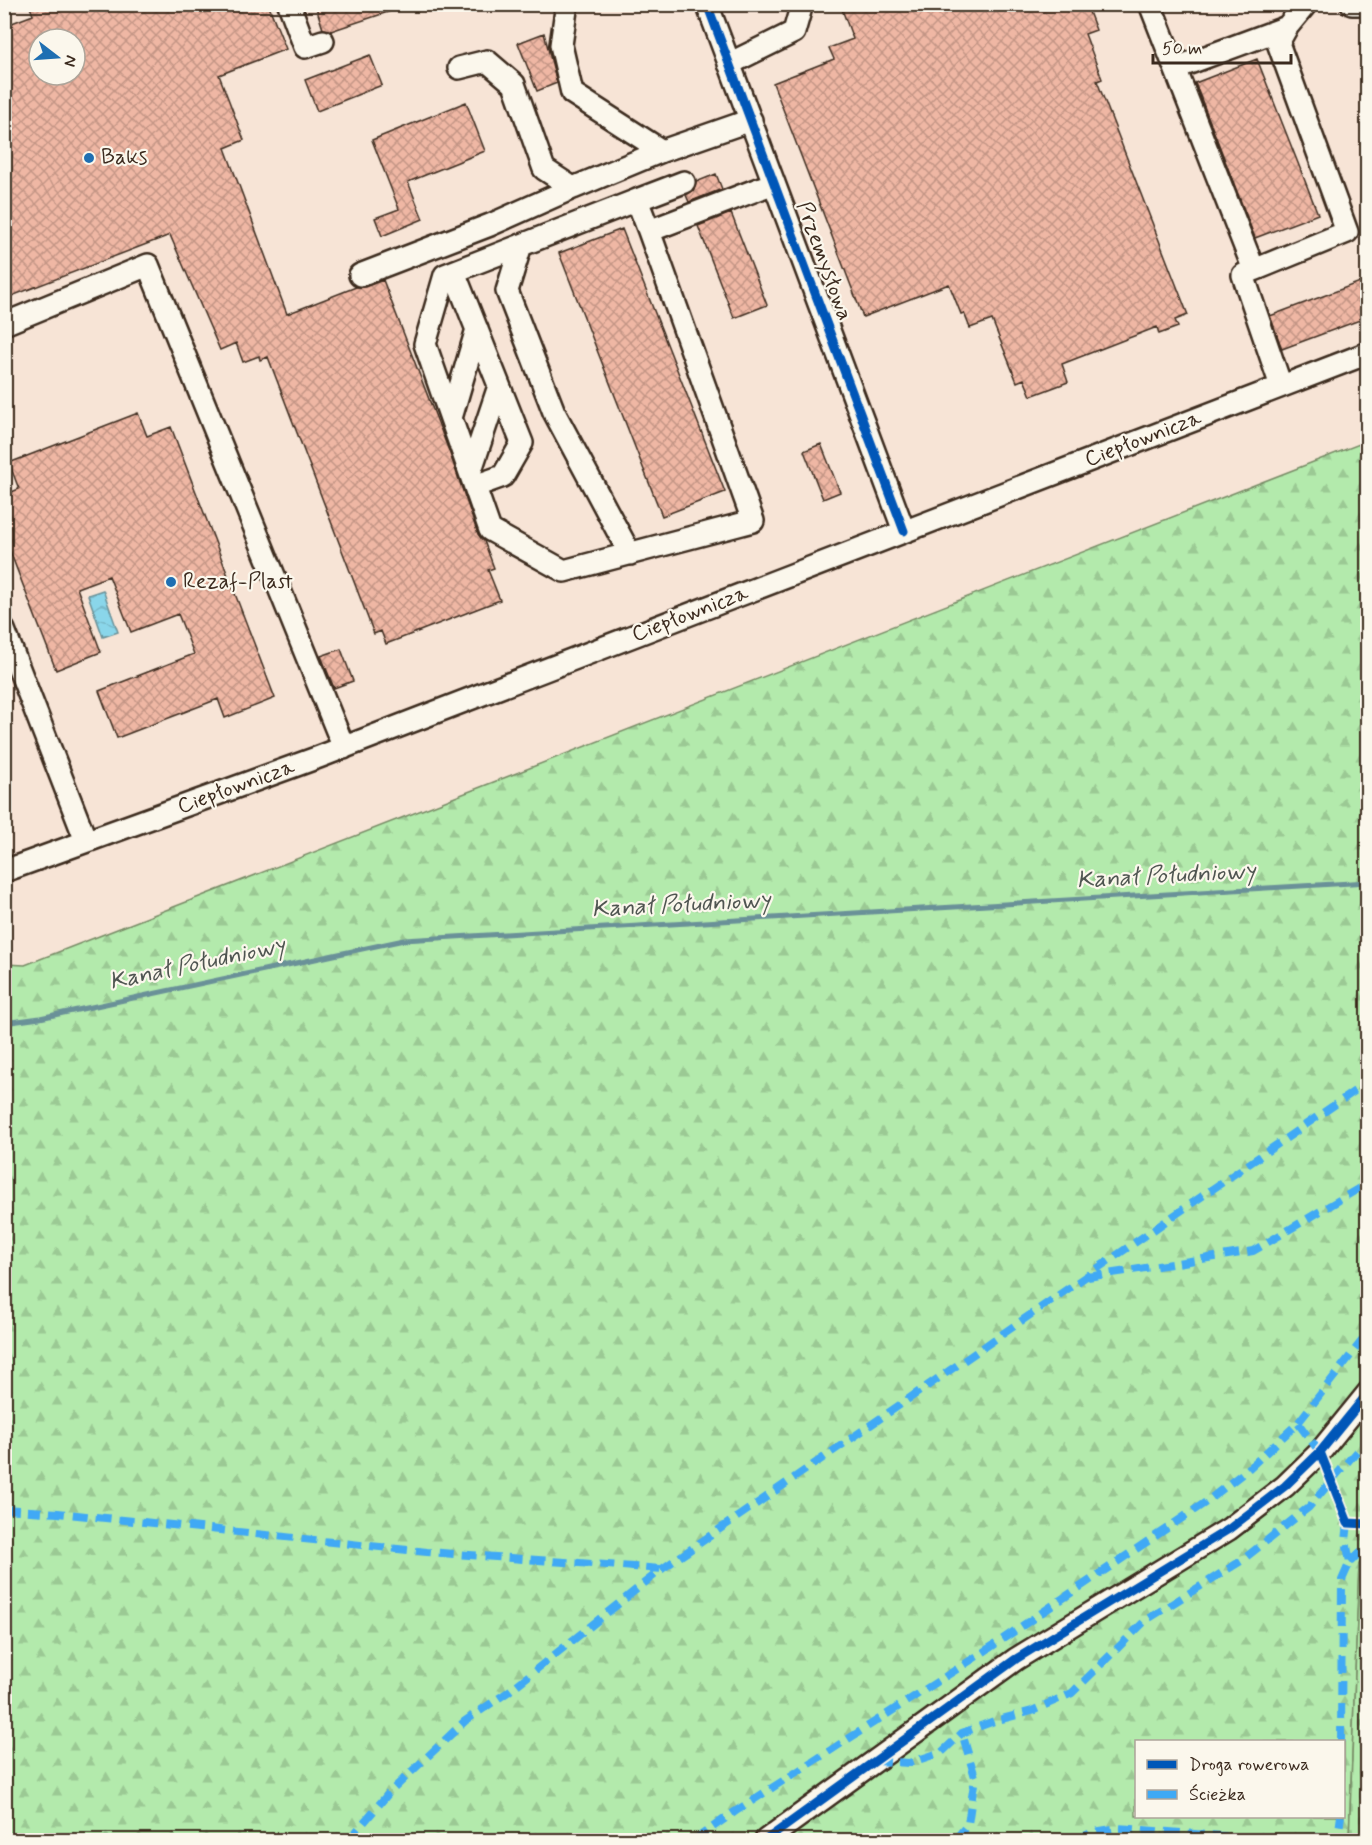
<svg xmlns="http://www.w3.org/2000/svg" width="1372" height="1845" font-family="Mynerve,sans-serif">
  <style>
    .built { fill: #f7e4d6; fill-rule: evenodd }
    .forest { fill: url(#forest-firs); stroke: #778a65; stroke-width: 1.5; fill-rule: evenodd }
    .cemetery { fill: url(#cemetery-stones); stroke: #778a65; stroke-width: 1.5 }
    .water { fill: url(#water-waves); stroke: #6a9198; stroke-width: 1.5 }
    .lines { fill: none; stroke-linecap: round; stroke-linejoin: round }
    .stream { stroke: #6a9198; stroke-width: 5 }
    .building { fill: url(#building-cross-hatch); stroke: #3b2a1e; stroke-width: 1.5; fill-rule: evenodd }
    .minor-casing { stroke: #3b2a1e; stroke-width: 26 }
    .minor { stroke: #fbf7ec; stroke-width: 21 }
    .quiet { stroke: #3fa9f5; stroke-width: 8; stroke-dasharray: 15 8; stroke-linecap: butt }
    .cycleway-casing { stroke: #fbf7ec; stroke-width: 13 }
    .cycleway { stroke: #0057b8; stroke-width: 9 }
    .poi-dot { fill: #1f6fb2; stroke: #fbf7ec; stroke-width: 2 }
    .labels { text-anchor: middle; dominant-baseline: central; stroke-width: 4.5; stroke-linejoin: round; paint-order: stroke }
    .poi-label { font-size: 22px; fill: #3b2a1e; stroke: #fbf7ec; text-anchor: start }
    .street-label { font-size: 22px; fill: #3b2a1e; stroke: #fbf7ec }
    .water-label { font-size: 24px; font-style: italic; fill: #4f5551; stroke: #fbf7ec }
  </style>
  <defs>
    <pattern id="forest-firs" width="22" height="20" patternUnits="userSpaceOnUse" patternTransform="scale(1.5)"><rect width="22" height="20" fill="#b3eaac"/><path d="M5 1l3.5 6h-7zM16 11l3.5 6h-7z" fill="#9bc994"/></pattern>
    <pattern id="cemetery-stones" width="16" height="16" patternUnits="userSpaceOnUse" patternTransform="scale(1.5)"><rect width="16" height="16" fill="#b3eaac"/><path d="M2 7V4a2 2 0 0 1 4 0v3zM10 15v-3a2 2 0 0 1 4 0v3z" fill="#9bc994"/></pattern>
    <pattern id="water-waves" width="16" height="10" patternUnits="userSpaceOnUse" patternTransform="scale(1.5)"><rect width="16" height="10" fill="#8ad6ea"/><path d="M0 5q4-4 8 0t8 0" fill="none" stroke="#78b8c8"/></pattern>
    <pattern id="building-cross-hatch" width="8" height="8" patternUnits="userSpaceOnUse" patternTransform="scale(1.5)"><rect width="8" height="8" fill="#efb7a4"/><path d="M0 0l8 8M0 8l8-8" fill="none" stroke="#c39585"/></pattern>
  </defs>
  <rect width="100%" height="100%" fill="#fbf7ec"/>
  <filter id="ink" filterUnits="userSpaceOnUse"><feTurbulence type="fractalNoise" baseFrequency=".0167" numOctaves="2"/><feDisplacementMap in="SourceGraphic" scale="12" xChannelSelector="R" yChannelSelector="G"/><feConvolveMatrix kernelMatrix="1 2 1 2 8 2 1 2 1" color-interpolation-filters="sRGB"/></filter>
  <g filter="url(#ink)">
    <path class="built" d="M5,5H1367V441L25,965L5,964ZM39,39H75V75H39Z"/>
    <path class="forest" d="M1367,441L1368,1555L1359,1565L1349,1840H5V964L25,965ZM1136,1742H1344V1816H1136Z"/>
    <path class="cemetery" d="M1367,1555V1840H1349L1359,1564Z"/>
    <path class="water" d="M103,590L118,632L103,637L88,595Z"/>
    <g class="lines">
      <path class="stream" d="M4,1023L40,1018L404,940L1368,882"/>
    </g>
    <path class="building" d="M29,4H268L286,49L219,75L244,140L225,148L287,314L356,287H365L383,280L449,451L478,534L484,541L494,568L488,570L500,600L386,644L381,631L374,634L268,357L260,360L259,356L243,362L236,343L220,350L170,235L4,299V26L33,15ZM39,39H75V75H39Z
      M315,4H402L403,7L331,31L323,29Z
      M840,4H1086L1096,30L1085,34L1102,79L1097,81L1188,315L1175,320L1178,327L1159,334L1157,327L1062,364L1068,382L1031,396L1024,379L1017,382L992,320L970,328L964,313L961,314L949,284L863,317L773,83L834,59L829,48L853,39Z
      M544,33L557,83L537,91L518,43Z
      M370,55L382,85L317,111L305,80Z
      M1257,59L1318,214L1255,238L1195,83Z
      M466,102L485,151L408,182L423,219L382,236L375,218L399,209L372,140Z
      M716,174L722,189L689,202L686,195L694,190L696,182Z
      M731,213L767,305L734,318L698,226Z
      M622,229L725,492L662,516L559,253Z
      M1368,279V317L1282,349L1270,316Z
      M138,413L147,436L171,427L275,698L225,718L218,699L117,738L99,691L194,654L178,614L131,632L109,576L77,588L101,652L56,670L4,536V495L19,489L9,463Z
      M821,444L840,492L823,499L804,451Z
      M341,649L353,681L334,688L321,656Z"/>
    <g class="lines">
      <g class="minor-casing">
        <path id="minor" d="M289,4L305,47L323,41
          M707,4L904,531
          M1150,4L1254,270L1347,232L1278,43L1287,27L1306,4
          M1352,4H1364
          M566,10L561,45L572,93L662,151L751,120
          M729,64L794,32L802,4
          M459,68L487,61L514,84L544,169L573,188
          M1176,68L1287,27
          M684,182L637,200L649,231L774,183
          M637,200L445,275L425,344L490,530L564,571L753,521L649,231
          M521,245L507,291L554,412L630,554
          M1254,270L1243,275L1281,386
          M454,272L522,443L503,476L475,486
          M360,275L490,225L573,188L662,151
          M4,324L148,265L344,748
          M451,418L477,329
          M470,473L499,386
          M4,630L86,841
          M10,869L319,757L1368,353
          M766,1840L1016,1659L1229,1529L1285,1486L1320,1452L1368,1393"/>
      </g>
      <use href="#minor" class="minor"/>
      <path class="quiet" d="M1088,1277L1253,1251L1368,1183
        M1298,1423L1321,1454
        M4,1509L58,1513L427,1552L662,1569
        M1350,1562L1368,1545
        M1341,1742L1342,1580L1350,1562L1346,1541L1348,1523
        M875,1761L909,1763L942,1752L962,1733L994,1721L1032,1711L1072,1693L1146,1620L1241,1561L1309,1507L1368,1438
        M349,1840L388,1794L465,1721L508,1692L662,1569L1356,1090L1368,1079
        M694,1840L736,1811L982,1653L1206,1502L1247,1470L1298,1423L1368,1333
        M955,1840L968,1824L975,1777L962,1733
        M1076,1840L1093,1832L1118,1828L1258,1839L1338,1837L1341,1816"/>
      <g class="cycleway-casing">
        <path id="cycleway" d="M707,4L904,531
          M1320,1452L1348,1523L1368,1524
          M766,1840L1016,1659L1229,1529L1285,1486L1320,1452L1368,1393"/>
      </g>
      <use href="#cycleway" class="cycleway"/>
    </g>
  </g>
  <g class="poi-dot">
    <circle cx="89" cy="158" r="6"/>
    <circle cx="171" cy="582" r="6"/>
  </g>
  <g class="labels">
    <g class="poi-label">
      <text x="101" y="158">Baks</text>
      <text x="183" y="582">Rezaf-Plast</text>
    </g>
    <g class="street-label">
      <text transform="translate(824 261) rotate(70)">Przemysłowa</text>
      <text transform="translate(1143 439) rotate(-21)">Ciepłownicza</text>
      <text transform="translate(690 614) rotate(-21)">Ciepłownicza</text>
      <text transform="translate(236 787) rotate(-20)">Ciepłownicza</text>
    </g>
    <g class="water-label">
      <text transform="translate(1166 876) rotate(-3)">Kanał Południowy</text>
      <text transform="translate(681 905) rotate(-3)">Kanał Południowy</text>
      <text transform="translate(197 964) rotate(-12)">Kanał Południowy</text>
    </g>
  </g>
  <rect width="1372" height="1845" fill="none" stroke="#fbf7ec" stroke-width="24"/>
  <rect x="12" y="12" width="1348" height="1821" fill="none" stroke="#3b2a1e" stroke-width="2" filter="url(#ink)"/>
  <rect x="1135" y="1740" width="210" height="78" fill="#fbf7ec" stroke="#aea59a" stroke-width="1.5"/>
  <rect x="1147" y="1760" width="30" height="9" fill="#0057b8" stroke="#aea59a" stroke-width="1.5"/>
  <text x="1189" y="1770" font-size="18" fill="#3b2a1e">Droga rowerowa</text>
  <rect x="1147" y="1790" width="30" height="9" fill="#3fa9f5" stroke="#aea59a" stroke-width="1.5"/>
  <text x="1189" y="1800" font-size="18" fill="#3b2a1e">Ścieżka</text>
  <g transform="translate(57 57) rotate(107)"><circle r="28" fill="#fbf7ec" stroke="#aea59a" stroke-width="1.5"/>
  <path d="M0-4.5L10 22L0 15L-10 22Z" fill="#1f6fb2"/>
  <text y="-9" font-size="16" font-weight="bold" text-anchor="middle" fill="#3b2a1e">N</text>
  </g>
  <path d="M1153 54v9h138v-9" fill="none" stroke="#3b2a1e" stroke-width="3"/>
  <text x="1162" y="54" font-size="18" fill="#3b2a1e" stroke="#fbf7ec" stroke-width="4.5" paint-order="stroke">50 m</text>
</svg>
